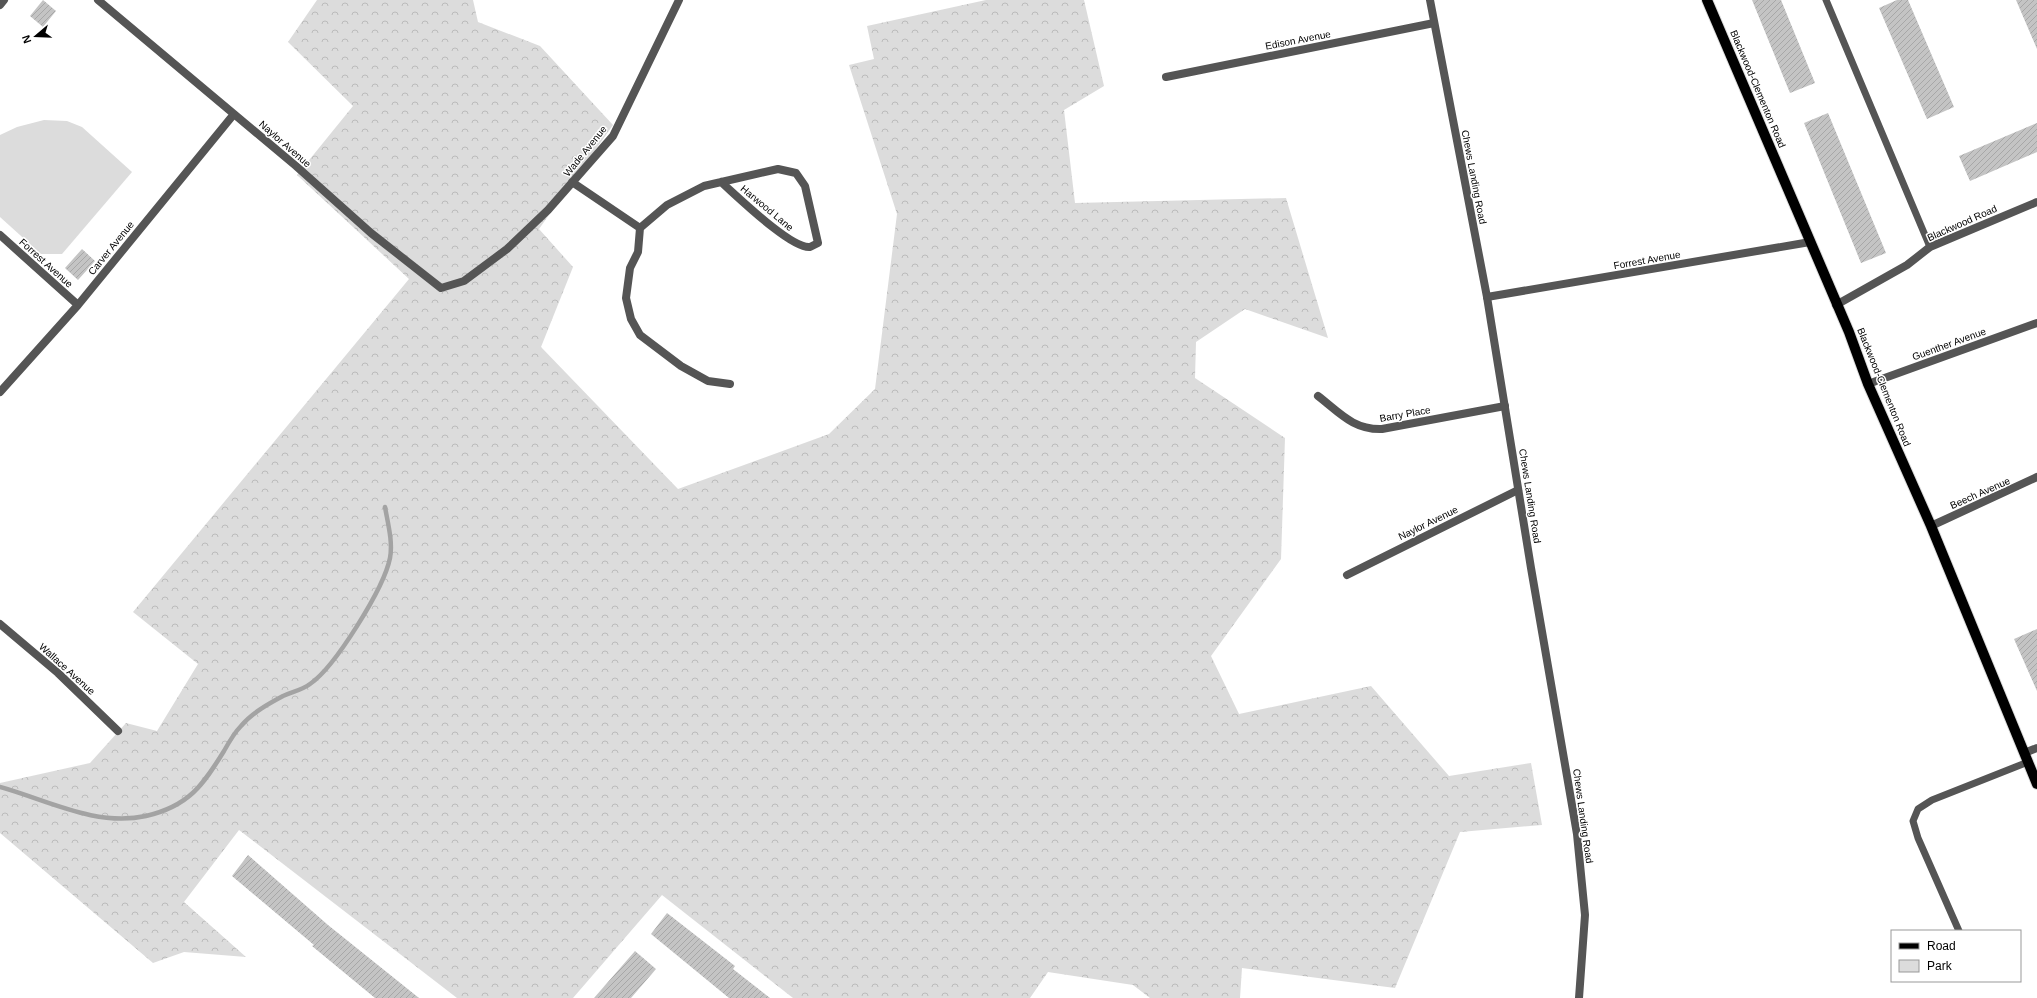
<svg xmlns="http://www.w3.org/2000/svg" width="2037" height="998" font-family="Arial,sans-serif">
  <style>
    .forest { fill: url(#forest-crowns) }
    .green { fill: #dcdcdc }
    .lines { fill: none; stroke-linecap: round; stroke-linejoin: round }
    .stream { stroke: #a3a3a3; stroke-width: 4.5 }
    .building { fill: url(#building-hatch) }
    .primary-casing { stroke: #dbdbdb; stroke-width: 12 }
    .service { stroke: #555; stroke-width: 7 }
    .minor { stroke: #555; stroke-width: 8 }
    .tertiary { stroke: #555; stroke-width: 8 }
    .primary { stroke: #000; stroke-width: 10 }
    .labels { text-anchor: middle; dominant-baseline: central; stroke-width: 3; stroke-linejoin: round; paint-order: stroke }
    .street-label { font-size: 10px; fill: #000; stroke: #fff }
  </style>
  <defs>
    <pattern id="forest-crowns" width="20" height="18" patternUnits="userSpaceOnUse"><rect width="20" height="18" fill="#dcdcdc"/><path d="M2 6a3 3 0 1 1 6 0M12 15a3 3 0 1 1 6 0" fill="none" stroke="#bbb"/></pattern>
    <pattern id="building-hatch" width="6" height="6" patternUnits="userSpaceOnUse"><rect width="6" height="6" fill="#c4c4c4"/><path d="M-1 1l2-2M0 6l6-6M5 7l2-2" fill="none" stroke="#a7a7a7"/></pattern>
  </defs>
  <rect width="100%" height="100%" fill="#fff"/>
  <path class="forest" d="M317,0H473L478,22L540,46L613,125L539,229L573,267L541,347L678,489L829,434L875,389L897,214L849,65L874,59L867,26L986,0H1084L1104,86L1064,110L1075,203L1286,198L1328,338L1245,309L1196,342L1195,378L1285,438L1281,559L1211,656L1239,714L1371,686L1449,776L1531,763L1542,825L1460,832L1395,988L1242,968L1240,998H1150L1133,985L1048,972L1030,998H793L662,895L573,998H457L239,830L184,902L246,957L184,952L153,963L0,833V783L90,763L126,723L157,731L198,664L133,612L409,279L297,175L353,106L288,42Z"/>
  <path class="green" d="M44,120L67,121L82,127L132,172L62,254H41L0,217V135L17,127Z"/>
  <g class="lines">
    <path class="stream" d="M0,787C47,800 96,827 146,816C189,806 203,785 224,751C229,742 234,733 241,726C252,713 268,704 283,696C292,692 302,690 310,684C335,667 384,588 390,558C393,542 388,524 385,507"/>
  </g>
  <path class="building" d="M43,0L56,11L43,27L30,16Z
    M1752,0H1781L1815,83L1790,93Z
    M1897,0H1908L1954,107L1927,119L1879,8Z
    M2016,0H2037V49Z
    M1828,113L1886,253L1861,263L1804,123Z
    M2037,123V152L1970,181L1959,156Z
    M82,249L95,261L78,280L65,268Z
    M2037,629V691L2014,639Z
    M248,855L328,925L419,998H375L312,946L314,945L232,876Z
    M667,913L735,966L733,969L770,998H729L651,934Z
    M635,951L656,969L631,998H594Z"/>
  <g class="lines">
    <g class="primary-casing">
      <path id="primary" d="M1707,0L1849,332L1868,384L1931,526L2037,784"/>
    </g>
    <path class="service" d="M1826,0L1930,247
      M1959,931L1918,838L1913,821L1918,809L1932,800L2028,762"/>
    <path class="minor" d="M98,0L296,166L371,233L441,288L464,281L507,249L548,210L613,136L679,0
      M1166,77L1434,23
      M572,182L640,228
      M640,228L667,205L704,186L778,169L796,173L805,186L818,243C816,244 812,246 810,247C791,249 737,196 721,182
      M640,228L638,252L630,268L626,298L631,319L640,335L681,366L708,381L730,384
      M0,235L78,305
      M1487,297L1810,242
      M1836,305L1907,265L1930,247L2037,202
      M1868,384L2037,323
      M0,392L78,305L234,114
      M1318,396C1339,412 1353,430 1382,429L1505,406
      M1931,526L2037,477
      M1347,575L1518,490
      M0,624L58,673L118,731
      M2024,753L2037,748"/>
    <path class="tertiary" d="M1430,0L1487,297L1531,568L1577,834L1585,915L1579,998
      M0,5L4,0"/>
    <use href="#primary" class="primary"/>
  </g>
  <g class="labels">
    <g class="street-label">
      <text transform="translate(1298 40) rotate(-11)">Edison Avenue</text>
      <text transform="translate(1758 89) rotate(67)">Blackwood-Clementon Road</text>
      <text transform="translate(285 144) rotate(41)">Naylor Avenue</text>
      <text transform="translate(585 151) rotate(-51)">Wade Avenue</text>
      <text transform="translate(1474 177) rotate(79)">Chews Landing Road</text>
      <text transform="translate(767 208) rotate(40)">Harwood Lane</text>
      <text transform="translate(1962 223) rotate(-24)">Blackwood Road</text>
      <text transform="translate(111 248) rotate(-51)">Carver Avenue</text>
      <text transform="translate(1647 260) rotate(-10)">Forrest Avenue</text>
      <text transform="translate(46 263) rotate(42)">Forrest Avenue</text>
      <text transform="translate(1949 344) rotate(-20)">Guenther Avenue</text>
      <text transform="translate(1884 387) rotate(68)">Blackwood-Clementon Road</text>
      <text transform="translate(1405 414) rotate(-10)">Barry Place</text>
      <text transform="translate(1980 493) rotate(-24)">Beech Avenue</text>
      <text transform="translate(1530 496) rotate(81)">Chews Landing Road</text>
      <text transform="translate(1428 523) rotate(-26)">Naylor Avenue</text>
      <text transform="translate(67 669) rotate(42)">Wallace Avenue</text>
      <text transform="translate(1583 816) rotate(82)">Chews Landing Road</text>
    </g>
  </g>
  <rect x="1891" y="930" width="130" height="52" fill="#ffffff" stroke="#999999"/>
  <rect x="1899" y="943" width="20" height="6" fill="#000000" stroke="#999999"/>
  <text x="1927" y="950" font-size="12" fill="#000000">Road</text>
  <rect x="1899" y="960" width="20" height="12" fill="#dcdcdc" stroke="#999999"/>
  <text x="1927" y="970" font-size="12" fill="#000000">Park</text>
  <g transform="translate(36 36) rotate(251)" stroke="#ffffff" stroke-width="3" paint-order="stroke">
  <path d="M0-3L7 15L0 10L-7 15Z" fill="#000000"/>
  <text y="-6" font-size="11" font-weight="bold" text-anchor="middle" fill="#000000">N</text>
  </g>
</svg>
